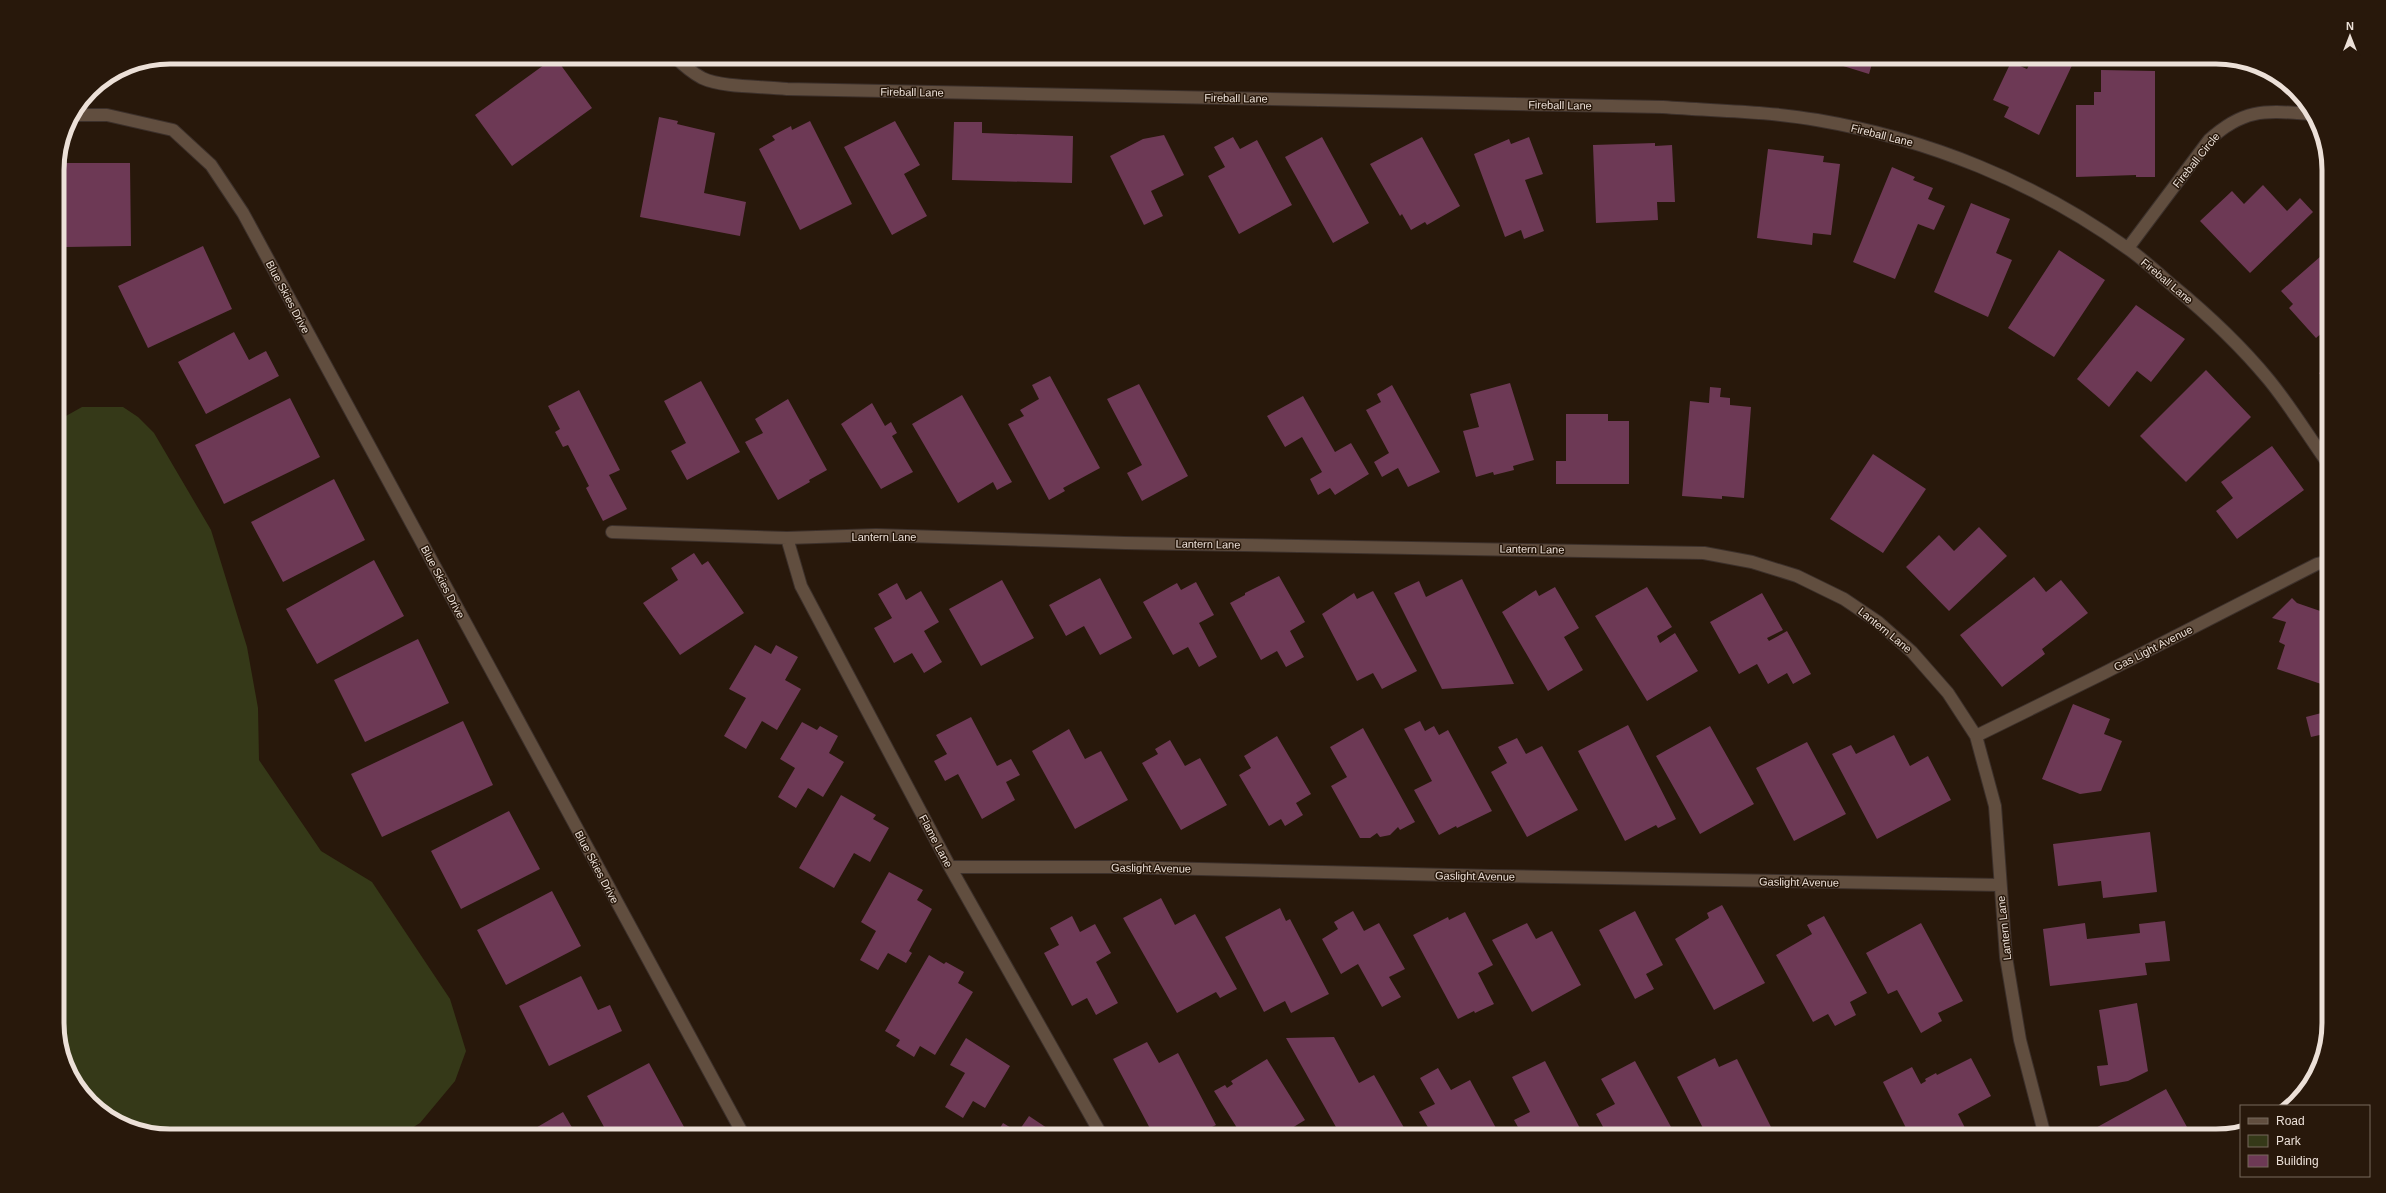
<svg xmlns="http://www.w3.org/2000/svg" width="2386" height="1193" font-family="Helvetica,sans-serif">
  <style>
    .green { fill: #353918 }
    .building { fill: #6d3955 }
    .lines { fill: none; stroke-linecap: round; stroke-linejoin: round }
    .minor-casing { stroke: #3c302b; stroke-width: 14 }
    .minor { stroke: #614e3f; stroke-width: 12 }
    .labels { text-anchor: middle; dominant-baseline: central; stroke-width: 3; stroke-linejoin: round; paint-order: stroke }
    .street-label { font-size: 11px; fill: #ece0d8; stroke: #28180b }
    .rim { fill: none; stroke: #ece0d8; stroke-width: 5 }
  </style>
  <rect width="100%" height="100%" fill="#28180b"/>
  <path class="green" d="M82,407H123L138,417L154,433L211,530L247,647L258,708L259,760L321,851L372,882L450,999L466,1051L455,1081L420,1123L399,1136H171L121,1124L76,1086L57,1030V421Z"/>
  <path class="building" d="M555,57L592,108L512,166L475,115Z
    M1457,57H1478L1462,66Z
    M1547,57H1573L1551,66Z
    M1673,57H1691V60L1673,61Z
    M1713,57H1794V61L1731,64V60L1713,61Z
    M1814,57H1874L1869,74Z
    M1940,57H1958L1956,64L1940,59Z
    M2033,57H2076L2039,135L2004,117L2009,107L1993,100L2011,62L2027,69Z
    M2101,70L2155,71V177H2136V175L2076,177V105H2094V92H2101Z
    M659,117L678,121L677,124L715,133L704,193L746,202L740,236L640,217Z
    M810,121L852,204L800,230L759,149L775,140L772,136L791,126L792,130Z
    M895,121L920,165L904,174L927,216L892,235L844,147Z
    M954,122H982V133L1073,136L1072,183L952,180Z
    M1164,135L1184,175L1151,191L1163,216L1144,225L1110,156L1143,139Z
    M1233,137L1240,149L1257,140L1292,205L1239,234L1208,176L1225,167L1214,147Z
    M1322,137L1369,223L1333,243L1285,157Z
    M1422,137L1460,206L1427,225L1425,222L1411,230L1402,214L1400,216L1370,164Z
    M1529,137L1543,174L1525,180L1544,231L1524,239L1521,230L1505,237L1474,154L1509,139L1511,144Z
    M1655,143V146L1672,145L1675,202H1657L1658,220L1596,223L1593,145Z
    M1768,149L1824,156L1823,162L1840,164L1831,235L1813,233L1812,245L1757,238Z
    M65,163H130L131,246L66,247Z
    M1892,167L1915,177L1913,180L1933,188L1928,199L1945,206L1934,230L1918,224L1895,279L1853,262Z
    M2263,185L2287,211L2300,198L2313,212L2250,273L2200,221L2232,191L2244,204Z
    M1971,203L2010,219L1996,253L2012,260L1988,317L1934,292Z
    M203,246L232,309L148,348L118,286Z
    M2329,249V327L2316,338L2289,308L2293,304L2281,291Z
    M2059,250L2105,280L2054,357L2008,328Z
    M2136,305L2185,339L2151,382L2137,371L2109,407L2077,379Z
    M234,332L249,360L266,351L279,376L206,414L178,362Z
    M2329,367V387L2319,373Z
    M2206,370L2251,417L2186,482L2140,436Z
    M1050,376L1100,468L1063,488L1065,491L1049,500L1008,424L1024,416L1020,410L1039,399L1032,385Z
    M701,381L740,452L687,480L671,451L686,443L664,401Z
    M1510,383L1534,460L1513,466L1514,470L1494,475L1493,472L1476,477L1463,431L1479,427L1470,394Z
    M1139,384L1188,476L1142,501L1127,473L1142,465L1107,399Z
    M1392,385L1440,472L1408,487L1398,468L1382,477L1374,462L1389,453L1366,410L1381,402L1377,394Z
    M1710,387L1721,388L1720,397L1730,398V405L1751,407L1744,498L1722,496V499L1682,496L1690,401L1709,403Z
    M579,390L620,470L609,475L627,509L603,521L586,488L589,486L568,445L563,447L555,432L560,429L548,406Z
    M962,395L1012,482L997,490L993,482L958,503L912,424Z
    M1303,396L1335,452L1351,443L1369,474L1335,495L1330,488L1318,495L1310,479L1322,472L1302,437L1285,447L1267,416Z
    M290,398L320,457L224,504L195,445Z
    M788,399L827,470L809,480L810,482L778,500L745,442L763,433L755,419Z
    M872,403L885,426L891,422L897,433L892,436L913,472L881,489L841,424Z
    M1566,414H1608V421H1629V484H1556V461H1566Z
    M2272,446L2304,490L2237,539L2216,511L2233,498L2221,482Z
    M1873,454L1926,489L1883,553L1830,519Z
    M334,479L365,540L283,582L251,522Z
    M1979,527L2007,556L1949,611L1906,567L1939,535L1954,551Z
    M694,553L702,565L708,561L744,613L680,655L643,603L678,580L671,568Z
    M374,560L404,616L317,664L286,609Z
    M1279,576L1305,622L1290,631L1304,657L1286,667L1277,651L1261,660L1230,603L1245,595V593Z
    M2034,577L2046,592L2061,580L2088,613L2042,649L2045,654L2002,687L1960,635Z
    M1100,578L1132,638L1100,655L1084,626L1066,636L1049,605Z
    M1462,579L1514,684L1442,689L1394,593L1419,581L1426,597Z
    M1002,580L1034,638L981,666L949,609Z
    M1196,582L1214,615L1199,623L1217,657L1199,667L1188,647L1173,655L1143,602L1177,583L1181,590Z
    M897,583L906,600L921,591L939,622L924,631L942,662L924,673L912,653L894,663L874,628L892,618L878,594Z
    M1555,587L1579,628L1564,637L1583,670L1548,691L1502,612L1536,590L1539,596Z
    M1647,587L1672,627L1657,636L1660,643L1675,633L1698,671L1647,701L1595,616Z
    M1373,591L1417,671L1382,689L1373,673L1357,681L1322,614L1354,593L1357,599Z
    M1762,593L1783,630L1767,638L1769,641L1787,631L1811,674L1793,684L1787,673L1768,684L1757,664L1739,674L1710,622Z
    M2292,598L2297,603L2326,613L2325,615L2329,617V674L2324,685L2277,669L2285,645L2279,642L2286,622L2272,618Z
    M418,639L449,703L365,742L334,680Z
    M755,645L771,654L776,645L798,657L785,680L801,689L777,730L762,721L746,749L724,736L746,698L729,689Z
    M2073,704L2110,719L2104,734L2122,741L2101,791L2080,794L2042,779Z
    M2329,711V750H2328L2324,734L2311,737L2306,717Z
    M971,717L997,766L1011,759L1020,775L1006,782L1015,800L982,819L958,774L945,781L934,761L947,754L936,735Z
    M463,721L493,785L382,837L351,774Z
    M1420,721L1425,731L1434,726L1439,735L1448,730L1492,811L1457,828L1456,826L1439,835L1414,790L1432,781L1404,729Z
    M802,722L817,730L820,726L838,736L829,753L844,762L823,797L808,788L796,808L778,797L795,768L780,759Z
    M1628,725L1676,819L1658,828L1656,825L1625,841L1578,751Z
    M1710,726L1754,804L1700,834L1656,756Z
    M1363,728L1415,822L1400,830L1398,827L1390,835L1380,837L1377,833L1370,838H1360L1331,786L1347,777L1330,747Z
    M1069,729L1085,759L1101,751L1128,800L1075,829L1032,751Z
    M1894,735L1910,766L1928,756L1951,800L1877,839L1832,754L1851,745L1856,754Z
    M1277,736L1311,794L1296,803L1303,815L1285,826L1281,819L1269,826L1239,775L1251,768L1244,756Z
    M1517,738L1526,754L1542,746L1578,810L1527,837L1491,772L1507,763L1498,747Z
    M1170,740L1185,766L1200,758L1227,805L1181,830L1142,763L1158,754L1155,749Z
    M1807,742L1846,814L1794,841L1756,768Z
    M841,795L876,815L873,819L889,828L870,862L854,853L834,888L799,868Z
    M509,811L540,869L461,909L431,851Z
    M2150,832L2157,892L2103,898L2101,881L2058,886L2053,844Z
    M889,872L923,890L917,900L932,909L909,951L912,953L906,963L888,953L878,970L860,960L876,931L861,922Z
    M552,891L581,946L506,985L477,930Z
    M1161,898L1175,925L1195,914L1237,989L1220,998L1216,992L1177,1013L1123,918Z
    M1722,905L1765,983L1714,1010L1675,939L1709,918L1707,913Z
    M1280,908L1286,921L1290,919L1329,994L1291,1013L1285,1001L1264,1012L1225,937Z
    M1353,911L1364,931L1379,923L1405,969L1389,977L1401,997L1382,1007L1358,964L1341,974L1322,939L1338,929L1334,922Z
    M1635,911L1663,965L1646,974L1654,989L1635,999L1599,930Z
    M1465,912L1493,965L1478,973L1494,1004L1475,1013L1474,1011L1458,1019L1413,935L1448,917L1449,920Z
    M1072,916L1080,932L1095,924L1111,953L1096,962L1118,1003L1096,1015L1087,998L1072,1006L1044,953L1059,945L1050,928Z
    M1824,916L1867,993L1850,1002L1856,1015L1835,1026L1828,1014L1813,1022L1776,955L1812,934L1807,925Z
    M2165,921L2170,961L2145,963L2147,975L2050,986L2043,929L2085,923L2087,939L2140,933L2139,924Z
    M1527,923L1536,939L1552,931L1581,985L1532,1012L1492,940Z
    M1921,923L1963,1001L1938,1013L1942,1021L1921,1033L1897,990L1888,994L1866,953Z
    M929,955L944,964L946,962L964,972L958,983L973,992L935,1055L920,1046L914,1057L896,1046L900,1040L885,1031Z
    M581,976L598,1010L610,1005L622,1031L549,1066L519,1006Z
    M2137,1003L2148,1071L2128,1081L2100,1086L2097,1066L2108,1065L2099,1010Z
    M1334,1037L1359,1083L1374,1075L1407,1133L1401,1136H1341L1286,1038Z
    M966,1038L1010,1066L985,1108L973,1101L963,1118L945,1107L965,1073L950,1065Z
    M1147,1042L1159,1063L1178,1053L1216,1125L1194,1136H1174L1172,1132L1164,1136H1154L1113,1059Z
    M1715,1058L1719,1067L1737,1059L1773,1131L1763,1136H1707L1677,1077Z
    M1971,1058L1991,1096L1958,1114L1969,1136H1910L1883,1082L1912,1067L1921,1084L1926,1081L1925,1079L1936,1073L1937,1075Z
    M1267,1059L1305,1120L1279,1136H1242L1214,1091L1225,1085L1227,1088L1233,1084L1231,1081Z
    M1545,1061L1584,1136H1523L1514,1120L1530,1112L1512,1077Z
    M1635,1061L1676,1136H1608L1596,1114L1615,1104L1601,1079Z
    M649,1063L689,1136H609L587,1096Z
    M1438,1068L1451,1090L1470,1080L1496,1128L1481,1136H1433L1419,1112L1435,1104L1420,1078Z
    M2166,1089L2192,1136H2096L2092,1130Z
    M563,1112L577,1136H522Z
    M1029,1116L1059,1136H995L1003,1123L1018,1132Z"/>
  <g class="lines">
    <g class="minor-casing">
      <path id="minor" d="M675,57C683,65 691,72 702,78C723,88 763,86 787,89L1663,107C1714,111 1766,111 1817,120C1928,139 2035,182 2127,248C2143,259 2158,273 2173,286C2207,314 2241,346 2269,380C2291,407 2309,437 2329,465
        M74,115H107L173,130L211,165L243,213L744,1136
        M2128,248L2209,140C2245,107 2267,111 2312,114
        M612,532L787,538L876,535L1125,543L1704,553L1752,562L1797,576L1844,599L1878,622L1912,652L1948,693L1976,736L1995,806L2006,957L2020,1040L2045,1136
        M787,538L801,586L950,867L1102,1136
        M1976,736L2104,673L2317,564L2329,561
        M950,867H1117L1492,876L2000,885"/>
    </g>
    <use href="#minor" class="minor"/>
  </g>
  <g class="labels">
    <g class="street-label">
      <text transform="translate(912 92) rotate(1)">Fireball Lane</text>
      <text transform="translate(1236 98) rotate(1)">Fireball Lane</text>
      <text transform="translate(1560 105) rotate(1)">Fireball Lane</text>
      <text transform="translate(1882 135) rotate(14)">Fireball Lane</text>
      <text transform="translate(2196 160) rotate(-51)">Fireball Circle</text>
      <text transform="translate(2167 281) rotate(40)">Fireball Lane</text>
      <text transform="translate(288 297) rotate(62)">Blue Skies Drive</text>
      <text x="884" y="537">Lantern Lane</text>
      <text transform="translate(1208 544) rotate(1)">Lantern Lane</text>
      <text transform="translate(1532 549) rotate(1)">Lantern Lane</text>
      <text transform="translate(443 582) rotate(62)">Blue Skies Drive</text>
      <text transform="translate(1885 630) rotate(39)">Lantern Lane</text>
      <text transform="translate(2153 648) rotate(-27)">Gas Light Avenue</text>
      <text transform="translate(936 841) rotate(62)">Flame Lane</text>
      <text transform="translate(597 867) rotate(62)">Blue Skies Drive</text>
      <text transform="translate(1151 868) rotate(1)">Gaslight Avenue</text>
      <text transform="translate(1475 876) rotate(1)">Gaslight Avenue</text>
      <text transform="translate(1799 882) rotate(1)">Gaslight Avenue</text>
      <text transform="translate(2004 928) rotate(-96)">Lantern Lane</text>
    </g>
  </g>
  <path d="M0 0H2386V1193H0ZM170 64H2216A106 106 0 0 1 2322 170V1023A106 106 0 0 1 2216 1129H170A106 106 0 0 1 64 1023V170A106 106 0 0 1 170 64Z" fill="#28180b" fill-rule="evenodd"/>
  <path class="rim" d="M170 64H2216A106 106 0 0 1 2322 170V1023A106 106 0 0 1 2216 1129H170A106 106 0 0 1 64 1023V170A106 106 0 0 1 170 64Z"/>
  <rect x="2240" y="1105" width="130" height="72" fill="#28180b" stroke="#76685d"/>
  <rect x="2248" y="1118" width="20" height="6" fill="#614e3f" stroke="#76685d"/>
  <text x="2276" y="1125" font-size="12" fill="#ece0d8">Road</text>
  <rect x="2248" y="1135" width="20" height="12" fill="#353918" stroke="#76685d"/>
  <text x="2276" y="1145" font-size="12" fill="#ece0d8">Park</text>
  <rect x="2248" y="1155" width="20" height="12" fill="#6d3955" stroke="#76685d"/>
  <text x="2276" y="1165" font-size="12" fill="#ece0d8">Building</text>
  <g transform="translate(2350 36)" stroke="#28180b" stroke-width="3" paint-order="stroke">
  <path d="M0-3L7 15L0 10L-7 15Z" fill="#ece0d8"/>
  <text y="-6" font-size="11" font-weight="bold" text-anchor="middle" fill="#ece0d8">N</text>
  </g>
</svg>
